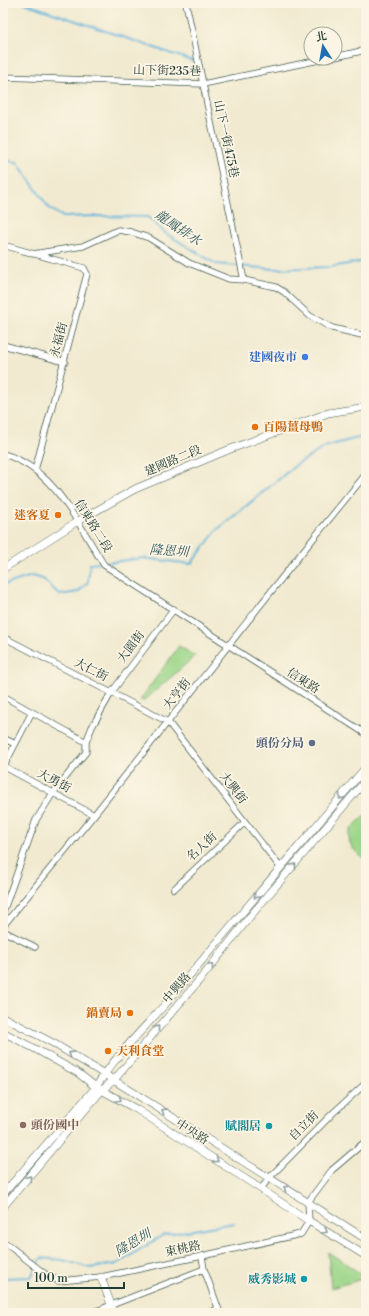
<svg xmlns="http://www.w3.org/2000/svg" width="369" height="1316" font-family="'Libre Bodoni','Noto Serif TC',serif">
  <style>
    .green { fill: #9bd588; stroke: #5d895e }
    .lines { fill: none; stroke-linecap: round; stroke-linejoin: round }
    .stream { stroke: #5eb2da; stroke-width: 2 }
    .pedestrian-casing { stroke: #3e574b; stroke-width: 5.5 }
    .minor-casing { stroke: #3e574b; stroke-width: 7 }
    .tertiary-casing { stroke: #3e574b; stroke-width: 8 }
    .pedestrian { stroke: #fff; stroke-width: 4 }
    .minor { stroke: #fff; stroke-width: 5.5 }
    .tertiary { stroke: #fff; stroke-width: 7 }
    .oneway { stroke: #8f9e9a }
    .shop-dot { fill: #3f7fe0; stroke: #fcf5e5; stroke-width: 1.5 }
    .food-dot { fill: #e8710a; stroke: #fcf5e5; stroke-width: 1.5 }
    .service-dot { fill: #5c6f8a; stroke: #fcf5e5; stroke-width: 1.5 }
    .education-dot { fill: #8d6e63; stroke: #fcf5e5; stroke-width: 1.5 }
    .culture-dot { fill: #0f9aa8; stroke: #fcf5e5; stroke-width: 1.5 }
    .labels { text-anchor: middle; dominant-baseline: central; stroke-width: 3.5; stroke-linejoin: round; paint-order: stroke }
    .street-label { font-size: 12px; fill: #1f3d34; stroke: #fcf5e5 }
    .shop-label { font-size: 12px; font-weight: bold; fill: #366cbe; stroke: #fcf5e5; text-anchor: end }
    .food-label { font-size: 12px; font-weight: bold; fill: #c56008; stroke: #fcf5e5; text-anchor: start }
    .service-label { font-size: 12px; font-weight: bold; fill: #4e5e75; stroke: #fcf5e5; text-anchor: end }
    .education-label { font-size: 12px; font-weight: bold; fill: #785e54; stroke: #fcf5e5; text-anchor: start }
    .culture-label { font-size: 12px; font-weight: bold; fill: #0d838f; stroke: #fcf5e5; text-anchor: end }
    .water-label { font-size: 13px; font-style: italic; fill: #2f5a5e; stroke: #fcf5e5 }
  </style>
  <rect width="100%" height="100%" fill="#fcf5e5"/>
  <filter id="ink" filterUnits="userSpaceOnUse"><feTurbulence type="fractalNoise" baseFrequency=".025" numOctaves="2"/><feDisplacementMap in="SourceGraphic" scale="8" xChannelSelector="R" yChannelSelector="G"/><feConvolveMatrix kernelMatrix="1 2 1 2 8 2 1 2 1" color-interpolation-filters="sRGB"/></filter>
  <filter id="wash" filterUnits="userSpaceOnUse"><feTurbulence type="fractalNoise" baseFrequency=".012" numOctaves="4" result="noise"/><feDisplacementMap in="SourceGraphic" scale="16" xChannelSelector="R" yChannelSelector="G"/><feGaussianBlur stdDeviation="0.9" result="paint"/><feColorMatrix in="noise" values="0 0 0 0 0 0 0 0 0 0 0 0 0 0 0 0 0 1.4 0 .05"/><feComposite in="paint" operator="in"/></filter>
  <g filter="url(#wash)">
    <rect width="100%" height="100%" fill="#f1ead0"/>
    <path class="green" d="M179,646L195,656L144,701L140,700Z
      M366,815V860C357,854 345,843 350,831C353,825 362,819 366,815Z
      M328,1252L366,1277V1278L331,1288Z"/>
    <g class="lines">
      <path class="stream" d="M24,3L193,61
        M3,160L17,162L49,208L63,217L96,216L148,217L165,233L216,264L274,269L330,267L366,261
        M105,563L143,558L191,564L217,530L296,465L327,446L366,436
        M3,585L32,576L43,579L60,595L78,592L88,582L90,564L101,563
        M3,1278L31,1277L41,1258L63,1260L90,1268L117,1264L163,1235L234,1223"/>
    </g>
  </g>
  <g filter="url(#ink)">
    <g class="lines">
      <g class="pedestrian-casing">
        <path id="pedestrian" d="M206,1313L218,1308"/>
      </g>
      <g class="minor-casing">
        <path id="minor" d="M186,3L244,280
          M335,57L366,50
          M3,77L203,84L329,58
          M3,245L84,268L87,274L35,470
          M33,254L83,246L118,230L131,232L149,238L189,263L229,279L244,280L276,287L284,292L310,316L332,328L366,336
          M3,345L65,362
          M3,454C54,468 78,524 104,565L366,734
          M3,637L168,722L280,867
          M3,696L86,742
          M3,738L15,744
          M3,766L94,815
          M4,766L32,712
          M174,889L245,822
          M3,912L36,820L53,793L86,752V742L92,727L111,693L174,609
          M3,926L94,815L304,550L366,474
          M3,931L35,947
          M261,1189L269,1178L333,1113L366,1083
          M3,1241L45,1274L59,1281L101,1277L202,1256L301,1234L309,1221L308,1202L332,1170L366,1141
          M202,1256L204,1269L220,1313
          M91,1313L204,1269"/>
      </g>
      <g class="tertiary-casing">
        <path id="tertiary" d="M3,569L78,521L135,489L228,450L328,413L366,407
          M3,1017L53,1043L104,1074L366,1239
          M3,1032L39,1051L78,1073L96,1087L136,1109L261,1189L309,1221L366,1256
          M3,1194L96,1087C117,1053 148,1025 174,994C237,918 302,843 366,767
          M3,1207L102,1090L114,1080L207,971L248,919L366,780
          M101,1277L114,1313"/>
      </g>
      <use href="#pedestrian" class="pedestrian"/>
      <use href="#minor" class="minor"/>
      <use href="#tertiary" class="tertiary"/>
    </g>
    <defs><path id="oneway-chevron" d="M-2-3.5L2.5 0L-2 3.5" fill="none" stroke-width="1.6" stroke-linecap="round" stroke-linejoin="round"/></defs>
    <g class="oneway">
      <use href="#oneway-chevron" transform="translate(341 797) rotate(131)"/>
      <use href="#oneway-chevron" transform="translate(294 866) rotate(-50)"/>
      <use href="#oneway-chevron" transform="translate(256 896) rotate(131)"/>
      <use href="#oneway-chevron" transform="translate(211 966) rotate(-51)"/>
      <use href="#oneway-chevron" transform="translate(157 1028) rotate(-50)"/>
      <use href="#oneway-chevron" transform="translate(71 1054) rotate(-147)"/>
      <use href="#oneway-chevron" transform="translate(119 1099) rotate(30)"/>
      <use href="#oneway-chevron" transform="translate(164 1111) rotate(-148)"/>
      <use href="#oneway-chevron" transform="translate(216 1160) rotate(33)"/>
      <use href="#oneway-chevron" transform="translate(29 1178) rotate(-49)"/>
      <use href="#oneway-chevron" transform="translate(286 1188) rotate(-148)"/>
      <use href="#oneway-chevron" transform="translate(325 1231) rotate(31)"/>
    </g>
  </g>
  <circle class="shop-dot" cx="305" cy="357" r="4"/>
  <g class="food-dot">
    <circle cx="255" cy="427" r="4"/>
    <circle cx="58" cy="515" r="4"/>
    <circle cx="130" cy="1013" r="4"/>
    <circle cx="108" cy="1051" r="4"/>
  </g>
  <circle class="service-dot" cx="312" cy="743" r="4"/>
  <circle class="education-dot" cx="23" cy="1125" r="4"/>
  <g class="culture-dot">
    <circle cx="269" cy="1126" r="4"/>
    <circle cx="304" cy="1279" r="4"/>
  </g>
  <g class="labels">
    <g class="street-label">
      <text transform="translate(167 71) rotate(1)">山下街235巷</text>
      <text transform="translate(226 139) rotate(78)">山下一街475巷</text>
      <text transform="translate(59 340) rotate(-75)">永福街</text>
      <text transform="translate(173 461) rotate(-23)">建國路二段</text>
      <text transform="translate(93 526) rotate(58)">信東路二段</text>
      <text transform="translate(131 647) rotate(-53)">大園街</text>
      <text transform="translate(91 670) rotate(27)">大仁街</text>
      <text transform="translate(303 681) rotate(33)">信東路</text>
      <text transform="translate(177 694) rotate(-52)">大亨街</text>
      <text transform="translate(54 781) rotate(28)">大勇街</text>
      <text transform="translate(233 788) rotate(52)">大興街</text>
      <text transform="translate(202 847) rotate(-43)">名人街</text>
      <text transform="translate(177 988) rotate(-49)">中興路</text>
      <text transform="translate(304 1126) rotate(-45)">自立街</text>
      <text transform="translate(192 1132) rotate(33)">中央路</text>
      <text transform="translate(183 1249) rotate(-12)">東桃路</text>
    </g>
    <g class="shop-label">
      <text x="297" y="357">建國夜市</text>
    </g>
    <g class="food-label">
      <text x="263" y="427">百陽薑母鴨</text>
      <text x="50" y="515" text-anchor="end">迷客夏</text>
      <text x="122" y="1013" text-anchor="end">鍋賣局</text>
      <text x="116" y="1051">天利食堂</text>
    </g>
    <g class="service-label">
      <text x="304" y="743">頭份分局</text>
    </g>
    <g class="education-label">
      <text x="31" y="1125">頭份國中</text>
    </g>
    <g class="culture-label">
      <text x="261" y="1126">賦閣居</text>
      <text x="296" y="1279">威秀影城</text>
    </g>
    <g class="water-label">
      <text transform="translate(178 228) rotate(34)">龍鳳排水</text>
      <text transform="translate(169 551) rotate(4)">隆恩圳</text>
      <text transform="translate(133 1243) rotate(-31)">隆恩圳</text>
    </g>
  </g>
  <rect width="369" height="1316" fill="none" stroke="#fcf5e5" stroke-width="16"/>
  <g transform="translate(323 46) rotate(349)"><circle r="19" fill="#fcf5e5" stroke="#a4ab9e"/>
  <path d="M0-3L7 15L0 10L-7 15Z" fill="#1f6fb2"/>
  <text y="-6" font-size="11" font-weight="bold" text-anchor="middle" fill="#1f3d34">北</text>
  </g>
  <path d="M28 1282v6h96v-6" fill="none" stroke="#1f3d34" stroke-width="2"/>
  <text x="34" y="1282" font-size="12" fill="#1f3d34" stroke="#fcf5e5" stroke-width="3" paint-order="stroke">100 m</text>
</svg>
